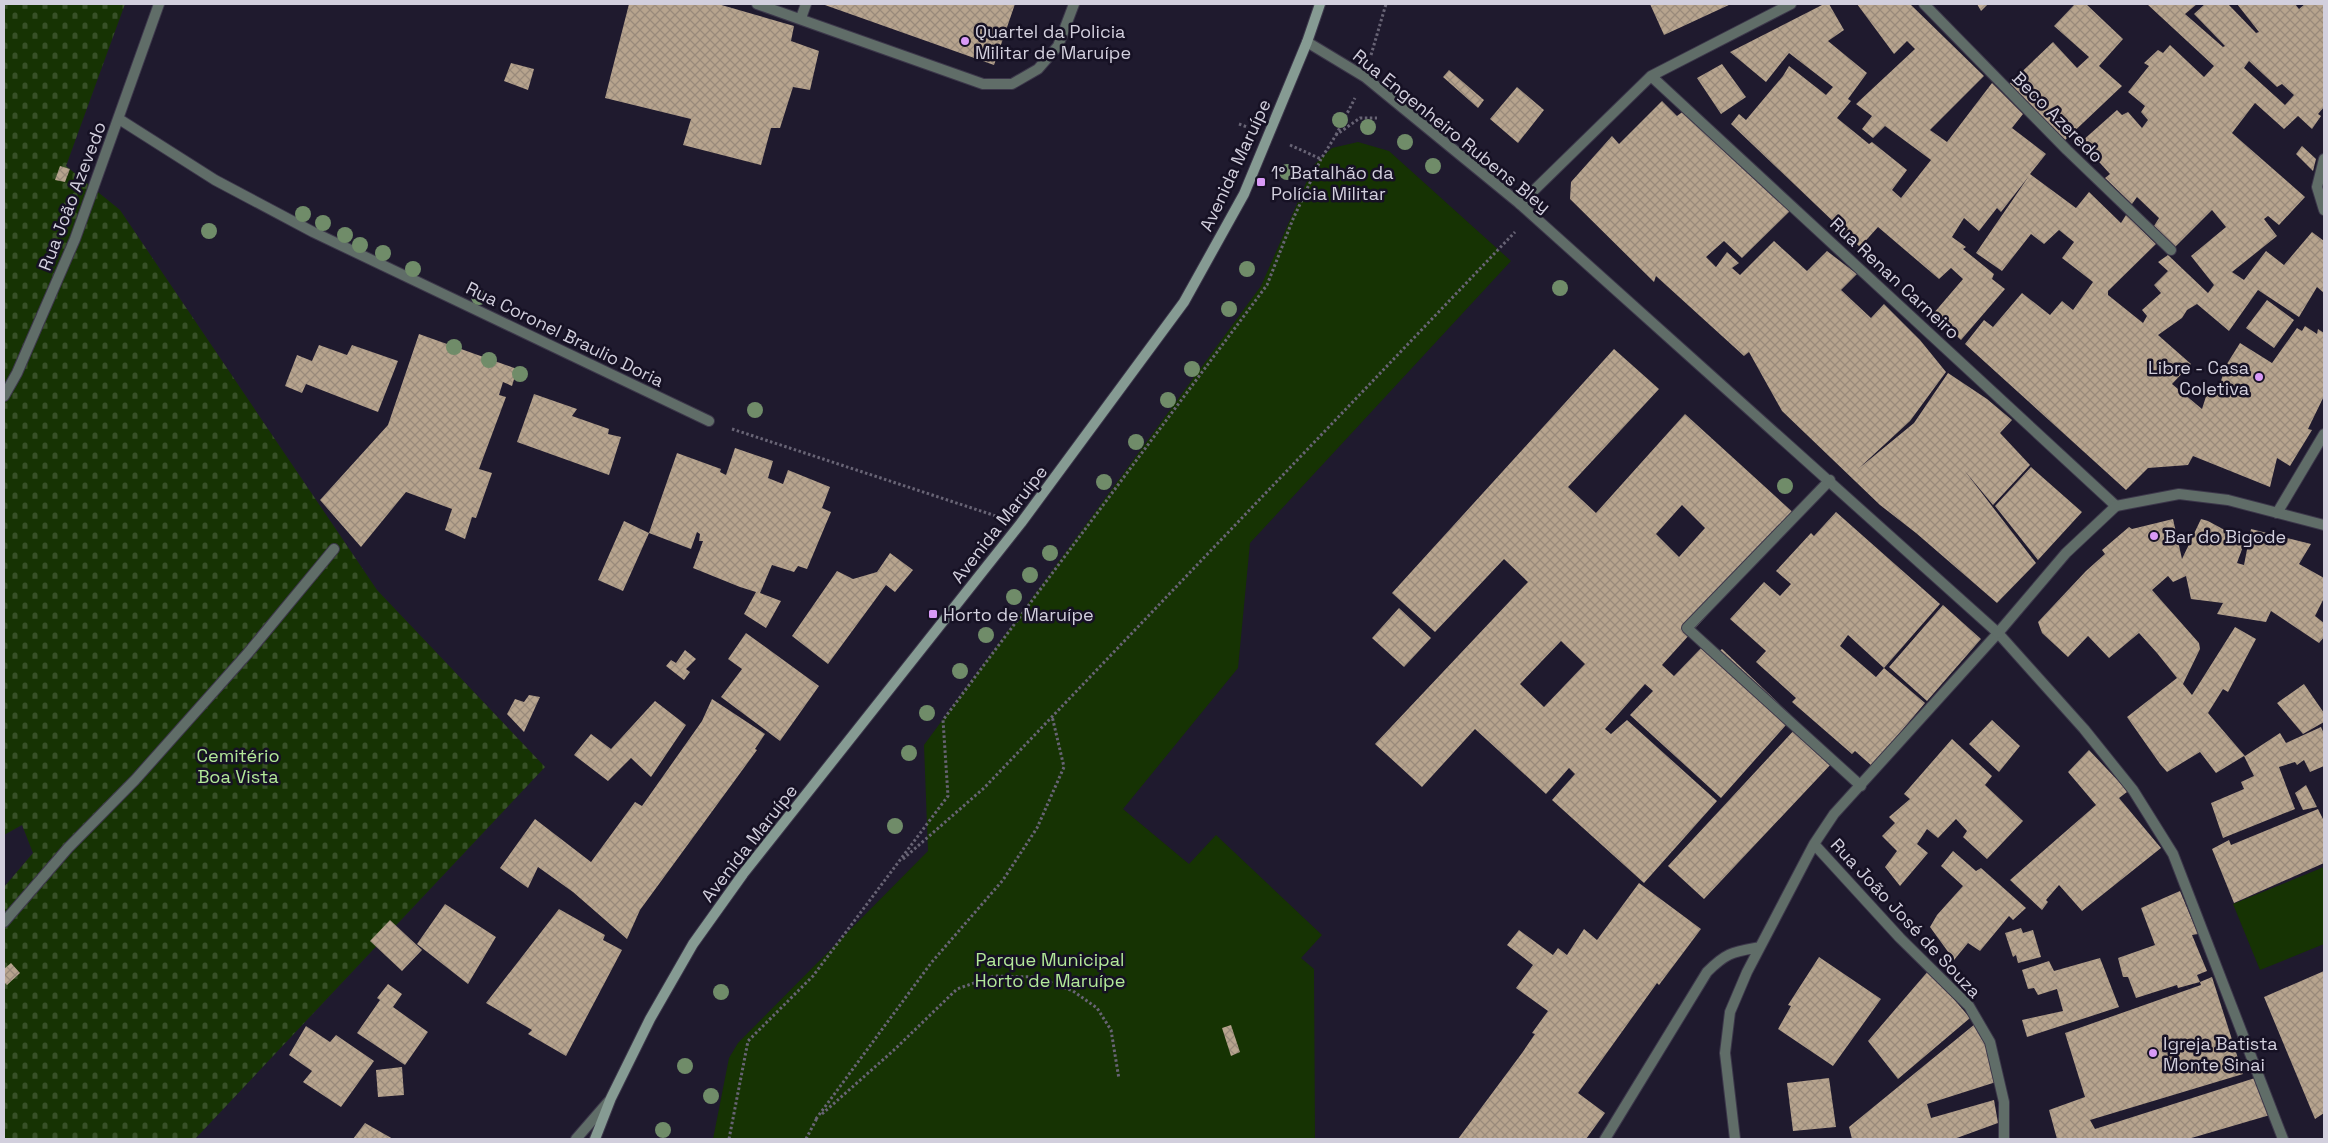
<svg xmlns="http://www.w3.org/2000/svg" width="2328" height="1143" font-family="'Space Grotesk',sans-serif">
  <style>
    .cemetery { fill: url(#cemetery-stones) }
    .park { fill: #163303 }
    .building { fill: url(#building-cross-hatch); fill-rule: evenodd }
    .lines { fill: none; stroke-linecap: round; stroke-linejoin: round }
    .service-casing { stroke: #3c374a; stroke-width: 12 }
    .minor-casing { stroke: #3c374a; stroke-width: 12 }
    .tertiary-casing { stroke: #3c374a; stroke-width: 12 }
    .secondary-casing { stroke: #3c374a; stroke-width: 12 }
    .path { stroke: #686475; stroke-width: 3; stroke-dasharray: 2.5 2.5; stroke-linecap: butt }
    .service { stroke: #606d68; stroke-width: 10 }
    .minor { stroke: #606d68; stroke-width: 10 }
    .tertiary { stroke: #606d68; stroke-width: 10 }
    .secondary { stroke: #869b93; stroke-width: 10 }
    .tree { fill: #708c69 }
    .poi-dot { fill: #d99af7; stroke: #161124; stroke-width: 2 }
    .labels { text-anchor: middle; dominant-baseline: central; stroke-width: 5; stroke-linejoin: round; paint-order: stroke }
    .poi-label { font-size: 18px; fill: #d2cfdd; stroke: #161124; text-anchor: start }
    .street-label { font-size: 18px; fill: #d2cfdd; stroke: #161124 }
    .park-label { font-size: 18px; fill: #b3e999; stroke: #161124 }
  </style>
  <defs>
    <pattern id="cemetery-stones" width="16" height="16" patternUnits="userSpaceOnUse" patternTransform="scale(1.25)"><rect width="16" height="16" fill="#163303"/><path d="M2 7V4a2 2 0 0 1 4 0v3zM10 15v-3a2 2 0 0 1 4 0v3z" fill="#375027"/></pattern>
    <pattern id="building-cross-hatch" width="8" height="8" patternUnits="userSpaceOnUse" patternTransform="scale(1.25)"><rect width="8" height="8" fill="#b7a48e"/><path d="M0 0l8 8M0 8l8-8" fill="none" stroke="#998a7b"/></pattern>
  </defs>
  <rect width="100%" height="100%" fill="#1f1a2e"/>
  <path class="cemetery" d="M4,4H125L66,166L120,210L377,590L545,767L195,1139H4V887L33,853L22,825L4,835Z"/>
  <path class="park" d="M1358,142L1389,151L1511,261L1250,543L1238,668L1123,809L1189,864L1216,835L1322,935L1301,958L1314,969L1315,1139H713L729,1058L738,1043L928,851L924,745L1261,286L1314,165L1332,148Z
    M2324,867V944L2260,970L2233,904Z"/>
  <path class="building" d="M629,4H718L794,26L791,41L819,51L810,90L793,87L780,128H771L761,165L683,145L691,119L605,98Z
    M822,4H1015L994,65Z
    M1650,4H1731L1664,35Z
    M1824,4H1829L1844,30L1828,41L1867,73L1848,99L1851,101L1837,118L1869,144L1872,142L1907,170L1892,190L1901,198L1931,160L1885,126L1873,138L1862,129L1872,116L1856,104L1915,49L1907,41L1894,54L1857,4H1910L1984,76L1930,130L1947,142L1992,83L2023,114L2012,128L2046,154L2030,174L2076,208L2089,192L2121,223L2126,215L2156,244L2108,291V295L2143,323L2147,316L2142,310L2161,293L2154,285L2168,271L2158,262L2168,255L2208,293L2214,285L2191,256L2226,227L2212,210L2175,247L2154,226L2159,218L2137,197L2132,204L2105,178L2110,174L2081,142L2117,110L2122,115L2128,112L2142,128L2148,120L2141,112L2145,106L2128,92L2149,66L2144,63L2158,50L2163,53L2170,45L2204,77L2214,66L2147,4H2197L2185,14L2223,47L2225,46L2194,14L2205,4H2228L2256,33L2259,32L2237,4H2295L2299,9L2305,4H2324V107L2318,114L2321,116L2312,129L2298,116L2284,129L2255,103L2232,133L2305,197L2279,225L2268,216L2264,219L2277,236L2232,272L2244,280L2266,251L2284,265L2312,232L2324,241V293L2317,287L2299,317L2258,290L2229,331L2197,304L2187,310L2182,318L2158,335L2191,364L2172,384L2202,409L2210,384L2219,388L2225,367L2240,343L2272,363L2297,328L2302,331L2305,326L2317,334L2318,329L2324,333V396L2308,429L2312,430L2290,466L2277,458L2270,487L2193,456L2188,465L2148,468L2126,490L1965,344L1984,320L1993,327L2022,293L2050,315L2062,301L2073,310L2093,282L2062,258L2074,242L2059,230L2044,244L2031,234L2002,271L1976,253L2029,176L2001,212L1997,208L1979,231L1964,218L1952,237L1966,247L1963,249L1994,274L1992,279L2005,289L1961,340L1933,314L1963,279L1951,268L1939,279L1878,227L1860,247L1731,124L1739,114L1746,120L1783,76L1789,66L1826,95L1833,87L1789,53L1766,82L1730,52ZM2249,61L2277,87L2282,84L2294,95L2285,105L2244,68Z
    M1977,4H1988L1981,11Z
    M2075,4H2086L2123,39L2099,66L2122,86L2065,140L2008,85L2053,42L2077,68L2089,57L2054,26Z
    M511,63L534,69L528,90L504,81Z
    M1722,64L1746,97L1721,114L1697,78Z
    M1449,70L1484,100L1478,108L1443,77Z
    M1517,87L1544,110L1518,143L1490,119Z
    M1662,101L1677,116L1685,110L1792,209L1742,258L1724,241L1706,257L1716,267L1727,252L1739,263L1732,268L1740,275L1774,241L1807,271L1827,251L1857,274L1841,290L1871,318L1884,304L1920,340L1946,372L1910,421L1858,469L1914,423L1948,373L1987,399L2012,420L2000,433L2030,465L1993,505L1964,470L2036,563L1997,603L1916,533L1880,505L1782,411L1749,352L1744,356L1656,276L1654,282L1570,199L1571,182L1612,136L1619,144Z
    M2302,146L2316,159L2313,171L2296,154Z
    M60,166L70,169L65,182L55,180Z
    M2267,300L2294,320L2274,348L2246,328Z
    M419,334L517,369L512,386L503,382L499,395L506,397L479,469L492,473L476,518L472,517L465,539L445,530L452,509L406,492L361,547L320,500L388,425Z
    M319,345L347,355L352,345L398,361L378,412L306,384L302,393L285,386L297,355L312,361Z
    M1614,349L1659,389L1568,487L1596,513L1685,414L1797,516L1662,665L1674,676L1705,644L1715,654L1722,649L1793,717L1721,798L1630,715L1653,691L1645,684L1605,729L1611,734L1627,720L1717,801L1644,883L1552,800L1575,774L1569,768L1546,794L1475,729L1422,787L1375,744L1528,582L1504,559L1435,632L1392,593ZM1682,505L1705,528L1679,557L1656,534ZM1561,641L1585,664L1544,707L1520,684Z
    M534,394L577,409L572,416L609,429L608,434L621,437L609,475L517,442Z
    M735,448L773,461L768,478L783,484L788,470L830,487L822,508L831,512L807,569L798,566L794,572L772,565L760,593L781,601L766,628L744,614L756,592L740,587L693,568L703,541H699L700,534L697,532L691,549L649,533L677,453L721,469L720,472L726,475Z
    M2031,467L2082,512L2038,560L1995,506Z
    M1836,512L1940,604L1884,668L1925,703L1872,766L1855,751L1852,754L1792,702L1796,698L1756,662L1766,651L1730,619L1764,582L1780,596L1791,584L1776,571L1811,533L1814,536ZM1848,635L1884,668L1876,677L1840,646Z
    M2173,519L2182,559L2201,519L2208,521L2245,541L2237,563L2244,565L2251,529L2311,544L2299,564L2324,578V598L2315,616L2324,623V637L2319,643L2271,611L2266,622L2217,614L2223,603L2191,599L2186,576L2173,582L2168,576L2152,590L2199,643L2200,649L2183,684L2192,695L2235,627L2256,639L2228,692L2223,689L2208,713L2245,756L2280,733L2286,743L2321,727L2324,734V766L2310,772L2304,760L2297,765L2295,762L2279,767L2295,809L2223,838L2211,803L2244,789L2241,782L2254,776L2244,756L2216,773L2200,752L2167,772L2160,764L2127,717L2177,678L2157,653L2139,633L2109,658L2088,636L2068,657L2042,633L2038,622L2086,571L2105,554L2102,550L2129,527L2132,529Z
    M624,521L649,533L623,591L598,580Z
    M890,553L913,570L895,592L886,585L828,664L792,636L837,571L853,579L877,572Z
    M1943,605L1981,639L1927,701L1889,667Z
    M1399,608L1431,638L1404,667L1372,638Z
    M746,633L819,686L780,741L721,697L742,669L728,659Z
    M685,650L696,659L686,669L690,672L684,680L666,666L671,660L676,663Z
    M2304,684L2324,713V722L2303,734L2277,703Z
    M529,695L540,697L524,732L507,714L515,699L524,702Z
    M712,699L765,734L755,749L757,750L640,910L627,939L573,892L538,867L528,888L500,868L535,819L591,862L635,802L642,806L702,721Z
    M655,701L686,725L651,777L631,758L608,781L574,755L591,734L611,749Z
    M1992,720L2020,746L1999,772L1969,744Z
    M1796,728L1833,762L1704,899L1668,866Z
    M1952,739L1992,776L1985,785L2023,821L1987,859L1963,837L1967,831L1956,819L1938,838L1927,829L1917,844L1928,853L1900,886L1885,867L1897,851L1882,836L1895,823L1889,817L1910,799L1904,794Z
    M2089,750L2123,786L2127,792L2119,798L2161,848L2082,911L2059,885L2046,900L2048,902L2042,910L2010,880L2096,805L2068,772Z
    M2306,785L2317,807L2303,810L2295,793Z
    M2318,809L2324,821V863L2234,903L2212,849L2229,840L2231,845Z
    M1953,851L1976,871L1981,868L2026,908L2013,920L2009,916L1980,951L1968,943L1954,960L1930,927L1937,915L1963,886L1941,866Z
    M1639,883L1701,929L1659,985L1657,983L1578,1093L1605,1113L1586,1139H1458L1522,1053L1535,1034L1532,1033L1548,1011L1516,988L1533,965L1507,945L1519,930L1553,955L1558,948L1567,955L1584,929L1597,940Z
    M2180,891L2198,934L2192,935L2207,971L2197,975L2200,982L2212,977L2243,1074L2090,1120L2095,1129L2255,1078L2270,1115L2188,1139H2057L2049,1110L2085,1097L2065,1033L2201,985L2200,982L2178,988L2177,985L2136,998L2128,977H2123L2118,958L2155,945L2141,908Z
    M445,904L496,937L468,984L417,944Z
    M559,909L605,935L603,940L622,950L566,1056L528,1034L532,1030L486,1003Z
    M390,920L422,950L402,971L370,941Z
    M2021,928L2023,933L2033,930L2041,957L2018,963L2016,955L2013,957L2005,933Z
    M1819,957L1881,999L1833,1066L1778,1029L1791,1006L1788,1005Z
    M2100,958L2119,1007L2027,1037L2022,1020L2063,1011L2057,989L2038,995L2034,988L2028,989L2022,970L2049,961L2054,971Z
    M11,963L20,973L7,985L4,982V969Z
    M1929,970L1970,1018L1898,1079L1868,1041Z
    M2324,971V1113L2315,1119L2264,997Z
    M388,984L402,994L393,1007L428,1032L405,1065L357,1033L380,1000L377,998Z
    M1975,1024L1986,1043L1996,1082L1927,1104L1931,1118L1994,1100L1998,1123L1954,1139H1852L1849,1127Z
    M1231,1025L1240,1052L1231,1056L1222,1028Z
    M306,1026L330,1042L336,1035L374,1061L341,1107L303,1082L312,1071L289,1055Z
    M402,1067L404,1095L378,1097L376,1070Z
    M1829,1078L1836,1127L1793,1131L1787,1083Z
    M365,1123L393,1139H353Z"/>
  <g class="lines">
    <g class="service-casing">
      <path id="service" d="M757,4L983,84H1012L1038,69L1058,46L1074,4
        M1924,4L2067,150L2171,250
        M801,18L806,4
        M1830,480L1687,628L1861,786
        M4,922L68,848L135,780L248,653L334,549"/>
    </g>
    <g class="minor-casing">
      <path id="minor" d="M1651,76L2116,506
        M119,119L215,180L313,232L709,421
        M2324,159L2317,187L2324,210
        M1520,204L1651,76L1791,4
        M4,396L17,373L75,239L159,4
        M2277,513L2324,434
        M576,1139L609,1101
        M1605,1139L1707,972C1727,952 1733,952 1760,947
        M1735,1139L1725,1053L1730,1012L1747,972L1814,844
        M2004,1139V1102L1990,1042L1969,1006L1900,938L1814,844L1834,814L1998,633L2084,729L2133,790L2173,854L2283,1139"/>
    </g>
    <g class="tertiary-casing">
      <path id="tertiary" d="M1307,42L1365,77L1520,204L1998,633L2066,553L2116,506L2179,494L2228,500L2324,525"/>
    </g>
    <g class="secondary-casing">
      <path id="secondary" d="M595,1139L611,1098L650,1019L693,944L743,874L1021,523L1184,302L1244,194L1307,42L1320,4"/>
    </g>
    <path class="path" d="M1371,55L1386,4
      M1239,124L1247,127
      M1336,135L1355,98
      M1290,145L1321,159
      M732,429L996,516
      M903,859L984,788L1515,232
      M822,1114L894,1050L957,989L994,976L1036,977L1073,991L1097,1008L1111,1030L1119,1079
      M816,1119L931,963L1003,880L1037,828L1064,767L1052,716
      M729,1139L748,1041L813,976L948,796L943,720L1267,285L1293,219L1321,159L1336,135L1360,118H1377
      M806,1139L817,1118"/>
    <use href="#service" class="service"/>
    <use href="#minor" class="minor"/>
    <use href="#tertiary" class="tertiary"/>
    <use href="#secondary" class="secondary"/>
  </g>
  <g class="tree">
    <circle cx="1340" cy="120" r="8"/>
    <circle cx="1368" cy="127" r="8"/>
    <circle cx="1405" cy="142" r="8"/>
    <circle cx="1433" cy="166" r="8"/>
    <circle cx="1287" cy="172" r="8"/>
    <circle cx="303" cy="214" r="8"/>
    <circle cx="323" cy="223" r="8"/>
    <circle cx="209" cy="231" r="8"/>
    <circle cx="345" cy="235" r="8"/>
    <circle cx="360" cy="245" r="8"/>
    <circle cx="383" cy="253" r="8"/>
    <circle cx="413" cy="269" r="8"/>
    <circle cx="1247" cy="269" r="8"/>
    <circle cx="1560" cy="288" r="8"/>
    <circle cx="479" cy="297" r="8"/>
    <circle cx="1229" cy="309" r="8"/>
    <circle cx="454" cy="347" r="8"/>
    <circle cx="489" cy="360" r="8"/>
    <circle cx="1192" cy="369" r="8"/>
    <circle cx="520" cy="374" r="8"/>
    <circle cx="1168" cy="400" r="8"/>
    <circle cx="755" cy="410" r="8"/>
    <circle cx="1136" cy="442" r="8"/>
    <circle cx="1104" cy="482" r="8"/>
    <circle cx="1785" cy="486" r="8"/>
    <circle cx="1050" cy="553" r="8"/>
    <circle cx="1030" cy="575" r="8"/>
    <circle cx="1014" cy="597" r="8"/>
    <circle cx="986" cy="635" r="8"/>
    <circle cx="960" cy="671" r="8"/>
    <circle cx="927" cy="713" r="8"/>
    <circle cx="909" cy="753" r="8"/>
    <circle cx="895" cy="826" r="8"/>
    <circle cx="721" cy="992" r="8"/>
    <circle cx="685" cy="1066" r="8"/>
    <circle cx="711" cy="1096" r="8"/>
    <circle cx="663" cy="1130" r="8"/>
  </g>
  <g class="poi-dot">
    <circle cx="965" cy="41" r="5"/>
    <rect x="1256" y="177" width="10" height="10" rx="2.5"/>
    <circle cx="2259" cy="377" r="5"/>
    <circle cx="2154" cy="536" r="5"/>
    <rect x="928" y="609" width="10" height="10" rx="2.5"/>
    <circle cx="2153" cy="1053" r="5"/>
  </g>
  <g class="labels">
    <g class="poi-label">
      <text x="975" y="31">Quartel da Policia<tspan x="975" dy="21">Militar de Maruípe</tspan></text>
      <text x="1271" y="172">1° Batalhão da<tspan x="1271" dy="21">Polícia Militar</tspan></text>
      <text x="2249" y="367" text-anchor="end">Libre - Casa<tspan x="2249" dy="21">Coletiva</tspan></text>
      <text x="2164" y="536">Bar do Bigode</text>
      <text x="943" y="614">Horto de Maruípe</text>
      <text x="2163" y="1043">Igreja Batista<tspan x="2163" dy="21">Monte Sinai</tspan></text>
    </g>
    <g class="street-label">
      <text transform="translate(2058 117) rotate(45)">Beco Azeredo</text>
      <text transform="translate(1452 131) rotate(39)">Rua Engenheiro Rubens Bley</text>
      <text transform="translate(1235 165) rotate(-65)">Avenida Maruípe</text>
      <text transform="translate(72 196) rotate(-69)">Rua João Azevedo</text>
      <text transform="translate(1895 278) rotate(43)">Rua Renan Carneiro</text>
      <text transform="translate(565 334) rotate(26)">Rua Coronel Braulio Doria</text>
      <text transform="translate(999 524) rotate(-52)">Avenida Maruípe</text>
      <text transform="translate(749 843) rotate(-52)">Avenida Maruípe</text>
      <text transform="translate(1906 918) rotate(47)">Rua João José de Souza</text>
    </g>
    <g class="park-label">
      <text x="238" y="755">Cemitério<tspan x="238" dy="21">Boa Vista</tspan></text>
      <text x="1050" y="959">Parque Municipal<tspan x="1050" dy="21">Horto de Maruípe</tspan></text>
    </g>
  </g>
  <rect width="2328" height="1143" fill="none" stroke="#d2cfdd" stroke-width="10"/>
</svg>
